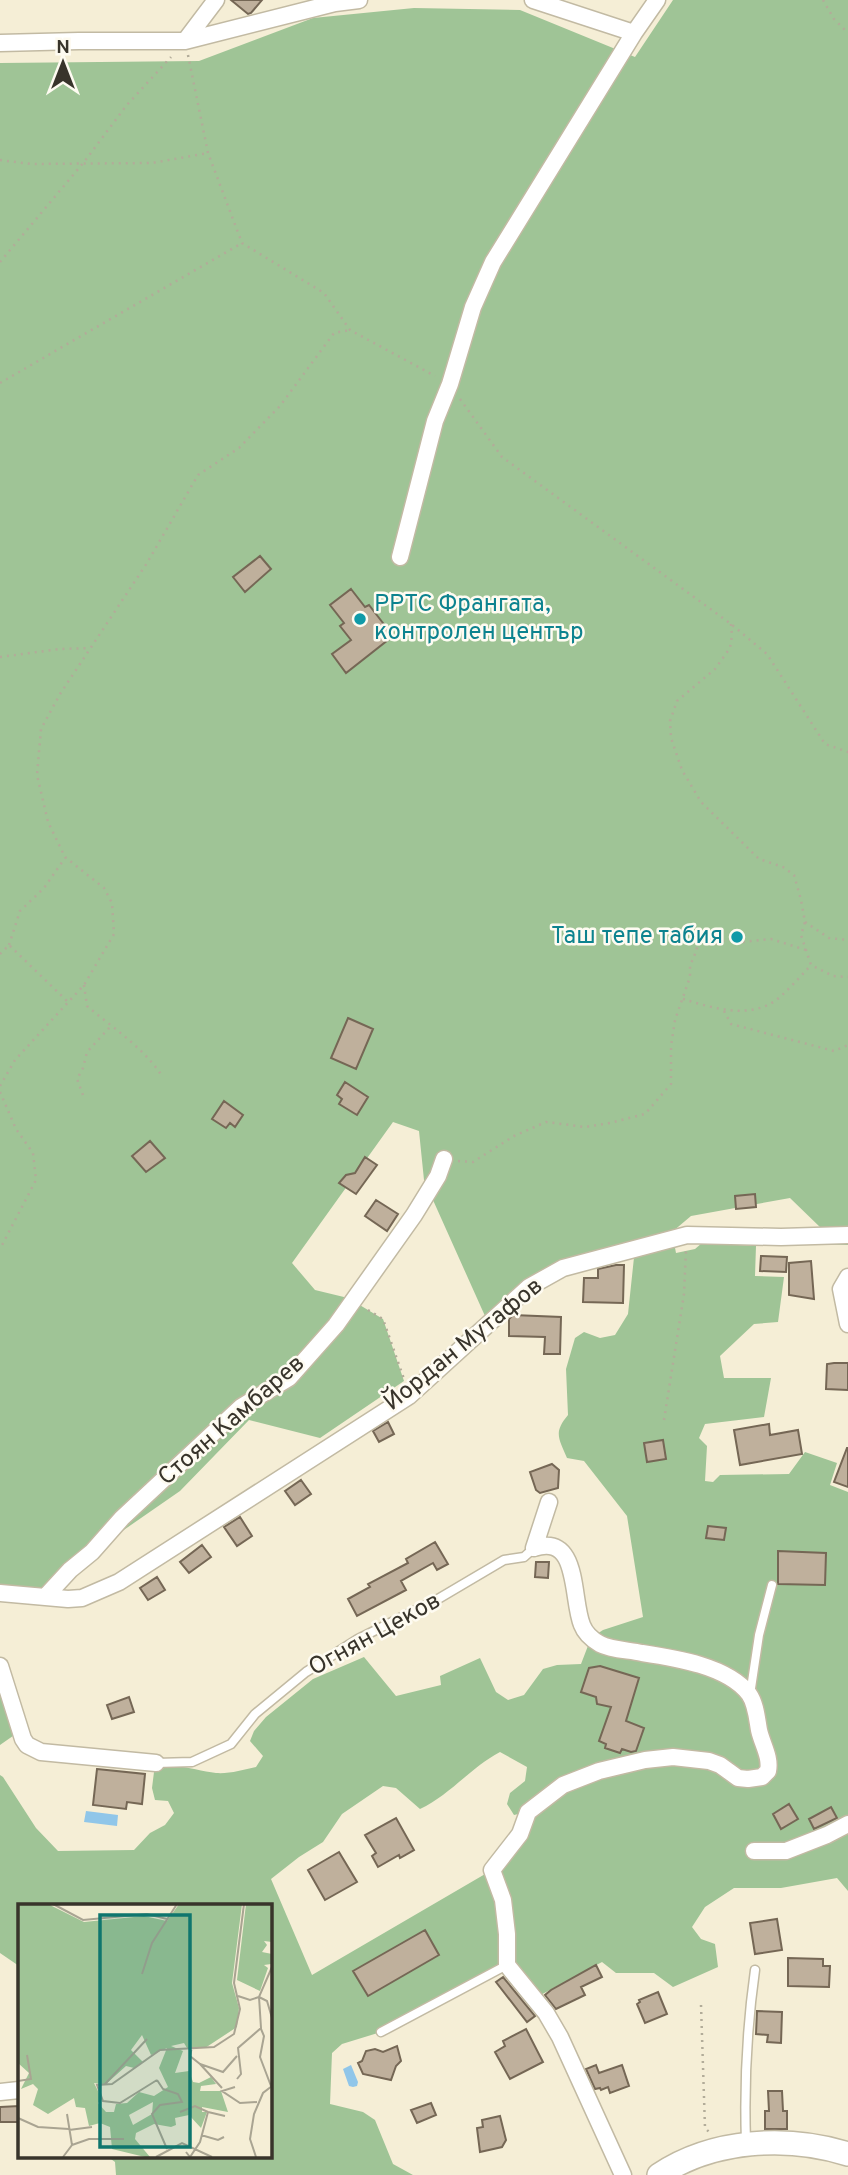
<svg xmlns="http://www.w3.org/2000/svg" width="848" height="2175" font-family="Overpass,sans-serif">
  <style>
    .forest { fill: #9fc496; fill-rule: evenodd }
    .water { fill: #90c6e9 }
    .building { fill: #bfb09c; stroke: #756755; stroke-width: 2 }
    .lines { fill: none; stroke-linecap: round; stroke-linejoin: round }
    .lane-casing { stroke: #c2baa3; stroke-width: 11 }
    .street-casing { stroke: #c2baa3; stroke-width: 19 }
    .secondary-casing { stroke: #c2baa3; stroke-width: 26 }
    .path { stroke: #b2ac99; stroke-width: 2.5; stroke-dasharray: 2 5; stroke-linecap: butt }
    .lane { stroke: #fff; stroke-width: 8 }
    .street { stroke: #fff; stroke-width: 16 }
    .secondary { stroke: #fff; stroke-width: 23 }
    .culture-dot { fill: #0f9aa8; stroke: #fefbf1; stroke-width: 2.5 }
    .labels { text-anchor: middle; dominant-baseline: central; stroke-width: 5; stroke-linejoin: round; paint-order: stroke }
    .culture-label { font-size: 24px; fill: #0d838f; stroke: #fefbf1; text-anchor: start }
    .street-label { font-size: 24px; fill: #38342b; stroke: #fefbf1 }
    .inset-road { fill: none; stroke: #a9a492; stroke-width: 2 }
    .view { fill: #0f766e; fill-opacity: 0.15; stroke: #0f766e; stroke-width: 3.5 }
    .inset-edge { fill: none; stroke: #38342b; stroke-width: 3.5 }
  </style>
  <rect width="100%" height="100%" fill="#f5eed6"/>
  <path class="forest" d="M673,0H848V1245L818,1244L823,1230L790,1198L691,1216L672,1232L676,1253L695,1249L702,1243L756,1246L755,1276L784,1277L778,1322L754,1324L720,1356L724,1378H771L764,1417L705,1424L699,1438L707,1446L705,1481L713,1482L720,1475L789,1474L805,1452L837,1463L830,1485L848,1492V1891L837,1878L781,1888H734L705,1907L692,1927L701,1939L715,1944L718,1967L673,1987L654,1973H616L602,1962L535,1998L507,1965L381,2032L342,2044L332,2053L330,2104L363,2112L375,2120L393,2164L413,2175H116L115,2162L107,2156H270V1906H19V1966L0,1953V1775L3,1777L36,1828L58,1851L134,1850L150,1833L165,1825L174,1813L168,1801L155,1800L152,1788L154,1772C171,1760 197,1771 216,1773C229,1774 243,1770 256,1767L263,1756L250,1741L254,1731L266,1717L313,1679L364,1657L396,1696L441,1685L440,1676L480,1658L496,1692L508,1700L524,1695L543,1669L557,1665L581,1664L591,1638L603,1630L643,1617L627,1516L584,1461L567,1458C559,1438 553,1433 568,1415L566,1369L575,1338L584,1332L600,1338L615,1335L628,1314L635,1248L563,1262L485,1316L424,1180L419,1131L393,1122L292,1263L315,1290L348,1298L383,1319L404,1381L320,1438L249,1420L180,1491L92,1552L46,1596L0,1593V63L199,61L313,18L414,8L520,10L635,57ZM500,1752L527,1767L525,1781L510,1793L507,1804L514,1815L527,1812L492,1870L312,1975L271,1879L299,1857L323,1842L342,1814L383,1786L396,1788L420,1809C450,1795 470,1768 500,1752Z
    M0,1666L20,1731L0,1745Z"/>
  <path class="water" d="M86,1811L118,1815L117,1826L84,1822Z
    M351,2065L358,2082L357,2086L353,2087L349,2086L343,2069Z"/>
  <path class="building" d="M231,0H262L251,13L248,14Z
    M260,556L271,569L245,592L233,577Z
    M351,589L365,607L369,605L393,636L346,673L332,654L351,640L340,626L344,623L330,605Z
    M348,1018L373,1029L356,1069L331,1058Z
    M345,1082L368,1097L357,1115L339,1104L342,1099L337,1095Z
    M224,1101L243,1115L235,1127L230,1123L226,1128L212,1119Z
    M150,1141L165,1158L146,1172L132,1156Z
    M365,1157L377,1165L356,1194L339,1183L346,1175L355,1173Z
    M755,1194L756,1207L736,1209L735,1196Z
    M376,1200L398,1214L387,1231L365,1216Z
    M761,1256L787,1257L786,1272L760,1271Z
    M811,1261L814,1299L789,1295V1263Z
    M616,1265H624L623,1303L583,1302L584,1278H598V1269Z
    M513,1315L561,1317L560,1354H544L545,1337L509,1336V1319Z
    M834,1363H848V1390L826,1389L827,1364Z
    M388,1422L394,1434L379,1442L373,1431Z
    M769,1424L770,1435L798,1430L802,1454L740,1465L734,1430Z
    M663,1440L666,1459L647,1462L644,1443Z
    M847,1448H848V1487L834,1482Z
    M552,1464L559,1470L558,1488L540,1493L536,1490L530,1472Z
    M301,1480L311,1494L295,1505L285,1491Z
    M240,1517L252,1536L237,1546L224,1527Z
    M708,1526L726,1528L724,1540L706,1538Z
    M435,1542L448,1564L437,1570L433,1563L401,1581L406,1590L357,1616L348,1599L370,1587L368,1584L408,1563L406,1559Z
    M202,1545L211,1557L189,1573L180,1562Z
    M778,1551L826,1553L825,1585L778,1584Z
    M536,1562H549L548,1578L535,1577Z
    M157,1577L165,1590L148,1600L140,1588Z
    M600,1666L639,1678L626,1721L644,1728L636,1751L631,1752L622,1749L620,1753L605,1748L606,1744L599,1741L611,1707L597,1704L596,1697L581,1692L589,1668Z
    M129,1697L134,1712L112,1719L107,1705Z
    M97,1769L145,1774L142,1804L127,1802L126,1809L93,1805Z
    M789,1804L798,1819L781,1829L773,1814Z
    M831,1807L837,1818L814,1829L809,1819Z
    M396,1818L414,1850L400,1858L399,1855L378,1867L372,1856L376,1853L365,1835Z
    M339,1852L357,1882L325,1900L308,1870Z
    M777,1919L782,1950L755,1954L750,1923Z
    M425,1930L439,1955L368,1996L353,1971Z
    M788,1958L823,1959V1966H830L829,1987L788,1986Z
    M596,1965L602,1977L581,1987L585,1995L556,2009L545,1995L551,1990Z
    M503,1977L535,2016L527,2022L496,1982Z
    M658,1992L667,2014L645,2023L637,2004L640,2002L639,2000Z
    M757,2011L782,2012L781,2043L767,2042L768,2035L756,2034Z
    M526,2029L543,2062L510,2079L495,2052L505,2046L503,2041Z
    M397,2046L401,2061L396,2066L391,2080L363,2074L358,2063L362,2061L366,2051L375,2049L383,2052Z
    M596,2065L599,2073L622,2065L629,2086L610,2093L608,2087L601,2090L600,2088L595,2089L586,2069Z
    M768,2091H782L783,2111H787V2129H765V2111H769Z
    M431,2103L436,2115L417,2123L411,2110Z
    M19,2106V2122H0V2107Z
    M500,2116L506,2140L502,2147L480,2152L477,2128L483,2127L482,2120Z"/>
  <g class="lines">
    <g class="lane-casing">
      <path id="lane" d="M750,1695L759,1635L772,1585
        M156,1763L192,1762L231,1744L255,1714L306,1672L358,1639L438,1599L504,1560L524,1557L534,1548
        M381,2032L507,1965
        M746,2142C744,2084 747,2027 755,1970"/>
    </g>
    <g class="street-casing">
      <path id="street" d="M533,0L634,33
        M185,41L216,0
        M0,43L79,41H185L335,3L359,0
        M400,557L435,421L450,384L473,307L493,262L634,33L657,0
        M848,1277L841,1289L848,1324
        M534,1548C580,1533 571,1598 582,1625C585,1633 593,1640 600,1644C612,1650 628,1650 642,1653C675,1658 728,1666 749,1694C756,1704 757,1719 759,1730C762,1744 771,1757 768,1771L762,1777L748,1779L738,1778L720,1765L709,1761L673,1757L645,1760L599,1771L563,1785L528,1812L520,1834L492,1870L503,1900L507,1934V1965L546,2013L560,2037L623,2175
        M534,1548L549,1502
        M0,1593L68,1599L82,1598L119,1582L409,1396L529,1287L563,1268L687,1235L781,1237L848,1235
        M46,1596L70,1570L92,1552L122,1518L241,1407L289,1378L336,1325L414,1215L438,1176L444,1159
        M0,1666L23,1739L27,1745L41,1752L156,1763
        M754,1851H786L827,1835L848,1824
        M0,2092L19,2090"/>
    </g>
    <g class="secondary-casing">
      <path id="secondary" d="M659,2175C713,2139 787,2135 848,2154"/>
    </g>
    <path class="path" d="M823,0L834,19L848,33
      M188,55L208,153L242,243L324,293L350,330L435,376
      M0,160L31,164L152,163L208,153
      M0,262L84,162L126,106L171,57
      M0,383L242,243
      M460,399L502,457L731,624L767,654L825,744L848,752
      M731,624L732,636L730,648L715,669L677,701L670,721L671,738L682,770L701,802L759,859L783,867L794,875L801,900L805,922L801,935L811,965L833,976L848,977
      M0,657L60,649L90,648
      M805,922L829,938L848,940
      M9,945L20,911L44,888L65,858
      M0,954L9,945L68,1002
      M84,985L87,1006C113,1028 144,1048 162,1076
      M683,999C713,1008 752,1021 780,997C791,987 801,976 811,965
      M724,1011L731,1024L834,1051L848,1045
      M0,1086L15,1060L84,985L114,934L112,903L104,888L65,857L48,822L37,775L41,729L60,694L147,563L198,475L239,448L280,406L334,333L350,330
      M0,1092L16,1129L33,1153L36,1180L0,1249
      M83,1095L77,1079L83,1068L87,1052L110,1027
      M458,1161L473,1162L514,1136L546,1122L585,1127L610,1123L645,1114L671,1084V1046L675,1020L690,977V966L697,949L693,939L713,945L728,939L743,942L771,939L806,950
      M368,1310L383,1319L404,1379
      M664,1420L684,1294L686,1250
      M701,2005L705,2128L710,2133"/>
    <use href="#lane" class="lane"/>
    <use href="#street" class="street"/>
    <use href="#secondary" class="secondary"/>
  </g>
  <g class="culture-dot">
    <circle cx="360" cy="619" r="7"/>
    <circle cx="737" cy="937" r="7"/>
  </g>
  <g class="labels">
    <g class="culture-label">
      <text x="374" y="605">РРТС Франгата,<tspan x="374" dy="28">контролен център</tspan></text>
      <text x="723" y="937" text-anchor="end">Таш тепе табия</text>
    </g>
    <g class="street-label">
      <text transform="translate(464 1345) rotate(-39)">Йордан Мутафов</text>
      <text transform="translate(232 1421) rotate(-41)">Стоян Камбарев</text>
      <text transform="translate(375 1635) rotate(-29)">Огнян Цеков</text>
    </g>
  </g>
  <g transform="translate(18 1904)">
    <rect width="254" height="254" fill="#f5eed6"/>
    <path d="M0,0H30L66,18L126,12L149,17L161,0H224L214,79L221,104L219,123L187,144H169L166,139L153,142L165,147L157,169L171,167L175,178L181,179L193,173L198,180L183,182L182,187H203L210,208L184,203V208H189L183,224L171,211L157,214L158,221L153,223L136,220L118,229L117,235L132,253H127L94,245L92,223L82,219L71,222L67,204L58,203L56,194L30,210L15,201L20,185L15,180L3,185L11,169L0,159ZM124,131L133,151L149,144L141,164L150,183L136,192L121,188L109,199L98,200L96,208H88L80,199L84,195L76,179L87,181L108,162L116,164L125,158L113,146ZM135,198L134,210L115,221L111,211ZM228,0H254V38L246,37L249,41L244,48L254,50L253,60L246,61L250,64L242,87L219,76Z" fill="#9fc496" fill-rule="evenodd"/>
    <path class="inset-road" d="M35,0L65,16L129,10L149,15M124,70L134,39L159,0M220,92L232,96L241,93L254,63M241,93L249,97L254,114M243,125L246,132L242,153L253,182M174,143L172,152L182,160M219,175L223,170L220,144L243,124L241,93M139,176L102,199L85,197L79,181L94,180L142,146L196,143L216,130L222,105L216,79L226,0M139,176L145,185L160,190L164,198L142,201L134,210L149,245M0,177L13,175L9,151M87,180L129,135M217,183L204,187L222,199L239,198M204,184L182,160L205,168L219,152M162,208L177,202L190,208M0,214L20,223L51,225M51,226L74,223M183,231L200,236L206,233M54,241L71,235H106M168,248L172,253L182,238L190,208L207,212M45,253L54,241L49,210M138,253L164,239L194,253M238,253L232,235L236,210L245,189L254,182"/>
    <path class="view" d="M82,11H172V243H82Z"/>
    <rect width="254" height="254" class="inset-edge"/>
  </g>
  <g transform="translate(63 63)" stroke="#fefbf1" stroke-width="5" paint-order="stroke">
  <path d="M0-5L12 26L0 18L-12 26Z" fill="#38342b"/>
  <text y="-10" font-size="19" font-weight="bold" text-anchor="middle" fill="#38342b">N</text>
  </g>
</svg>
